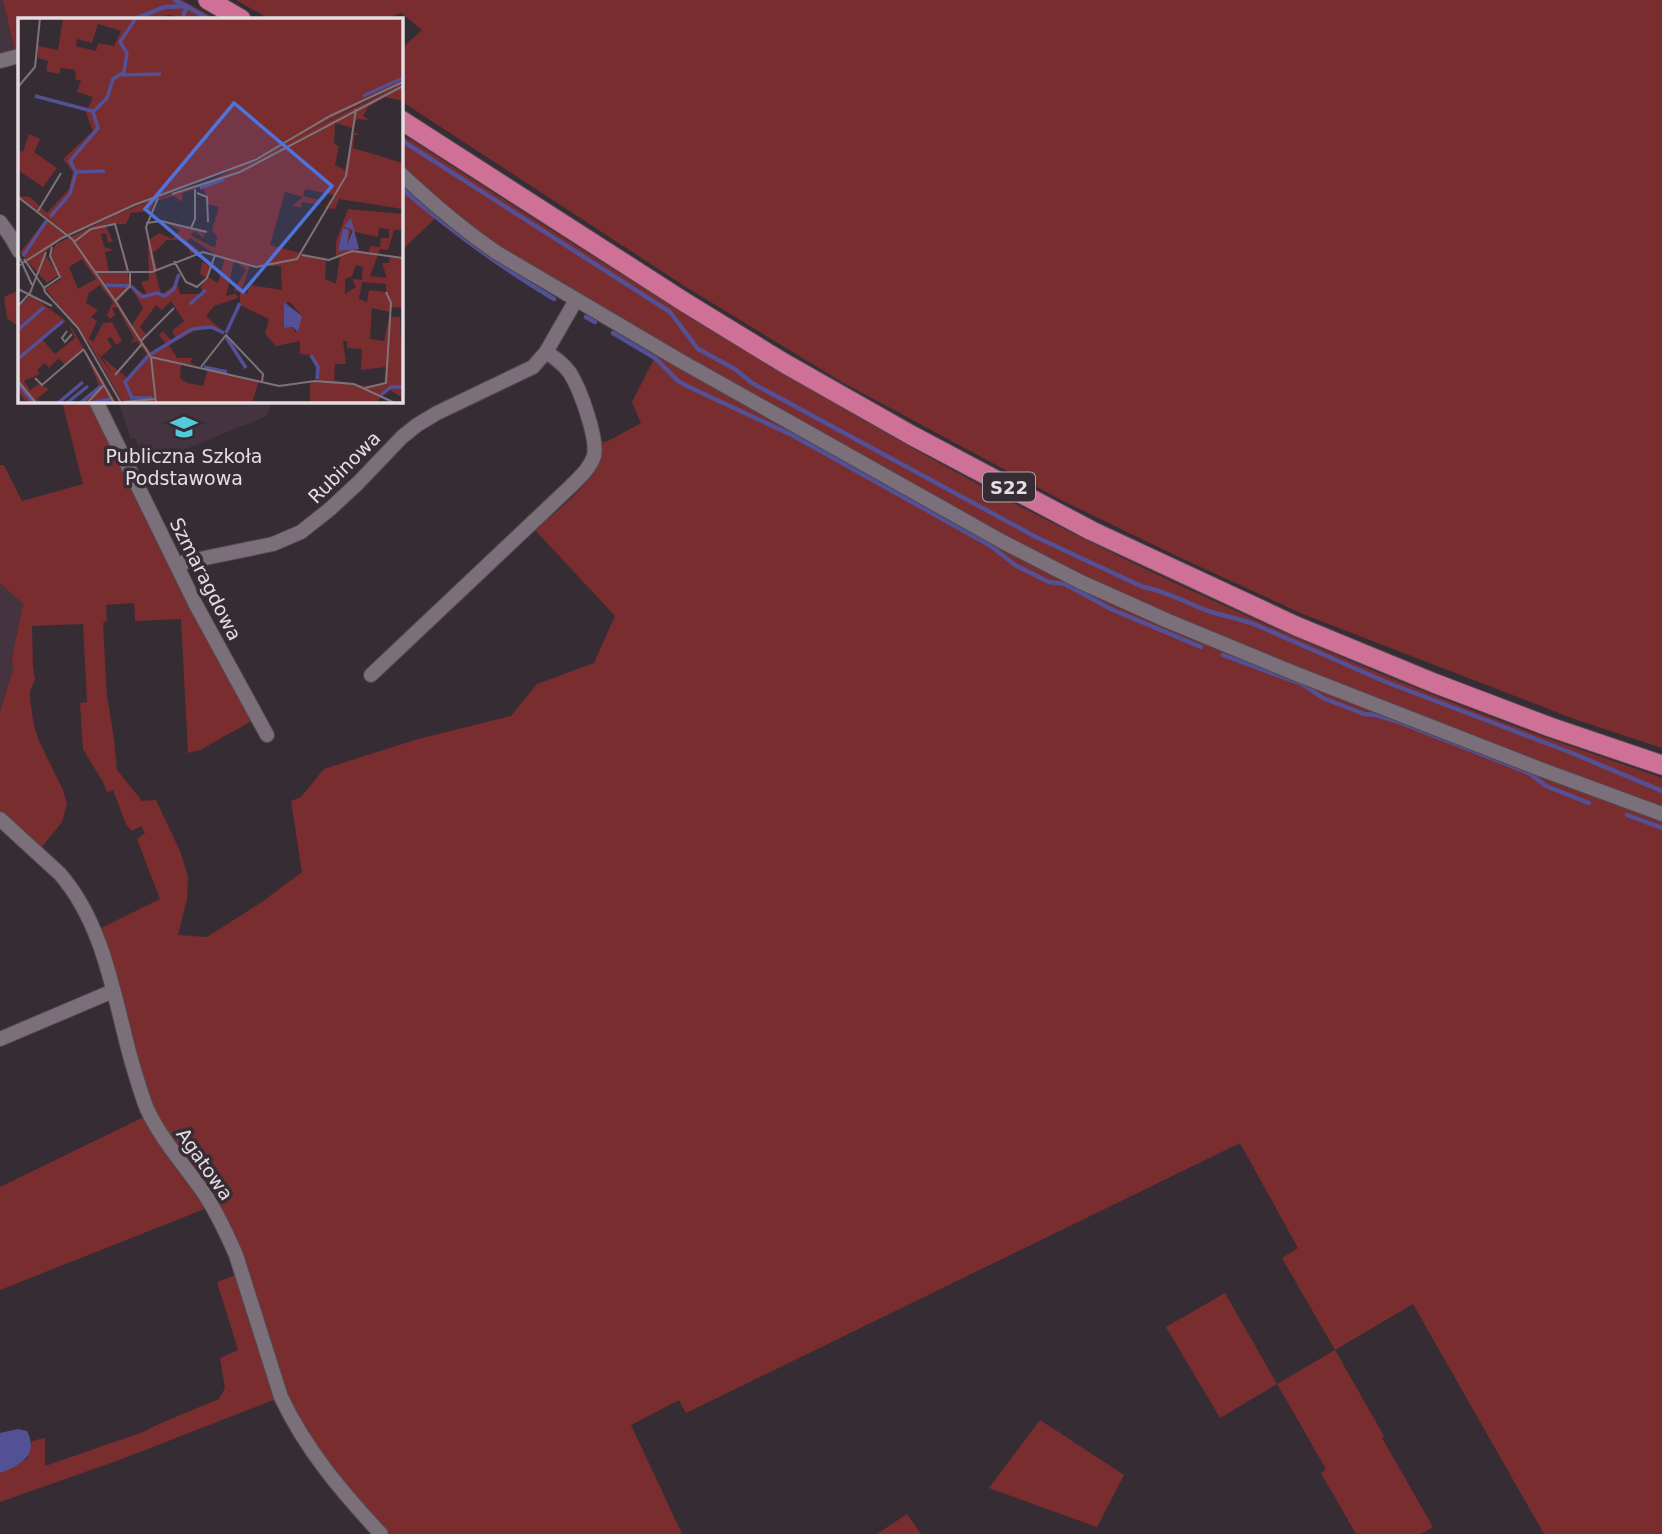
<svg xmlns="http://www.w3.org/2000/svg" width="1662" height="1534" font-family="'DejaVu Sans',sans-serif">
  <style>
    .built { fill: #433440 }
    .green { fill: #7a2d2e }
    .water { fill: #535095 }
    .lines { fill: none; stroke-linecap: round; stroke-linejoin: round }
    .stream { stroke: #535095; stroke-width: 4.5 }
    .minor-casing { stroke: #514950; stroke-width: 16 }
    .trunk-casing { stroke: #514950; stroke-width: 21 }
    .minor { stroke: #7b7079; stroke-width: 14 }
    .trunk { stroke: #cf7096; stroke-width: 19 }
    .labels { text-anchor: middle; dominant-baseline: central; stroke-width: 7; stroke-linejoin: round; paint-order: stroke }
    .shield { fill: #362d34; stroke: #b0a9ae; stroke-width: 2 }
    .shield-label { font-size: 18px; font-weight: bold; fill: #e4dee3 }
    .poi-label { font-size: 19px; fill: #e4dee3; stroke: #362d34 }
    .street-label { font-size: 19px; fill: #e4dee3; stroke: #362d34 }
    .inset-river { fill: none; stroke: #535095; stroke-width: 3.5 }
    .inset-road { fill: none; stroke: #7c747a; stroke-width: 2 }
    .view { fill: #4f72db; fill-opacity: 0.15; stroke: #4f72db; stroke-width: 3.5 }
    .inset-edge { fill: none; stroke: #e4dee3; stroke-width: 3.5 }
  </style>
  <rect width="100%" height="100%" fill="#362d34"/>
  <path class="built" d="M0,0H3L16,57L0,61Z
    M118,401H272L267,416L146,465L135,438L131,439Z
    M0,583L23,603L12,657L13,669L0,712Z"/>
  <path class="green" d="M3,0H182L216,19H191L169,15L149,19H19V56L16,57Z
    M236,0H1662V748L1577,720L1305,615L1183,559L1061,500L840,381L686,287L401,101V49L422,30L401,13L386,19H269Z
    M401,135L409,140L410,139C606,266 803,392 1010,501C1167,583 1330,656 1495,719C1550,740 1606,758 1662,778V1534H1544L1413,1304L1335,1350L1384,1436L1382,1438L1433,1527L1421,1534H1356L1321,1473L1326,1469L1277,1384L1220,1418L1166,1327L1225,1293L1277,1384L1335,1350L1282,1258L1298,1248L1240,1143L686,1413L679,1400L631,1425L682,1534H381L281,1397L122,1459L0,1502V1473L27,1459L32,1441L45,1438V1466L143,1432L161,1423L219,1399L225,1388L220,1358L238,1350L217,1282L241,1273L212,1206L0,1290V1187L150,1114L95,931L160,899L137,839L145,833L141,826L132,831L126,824L113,790L107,792L103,782L83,749L80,703L87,702L83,624L32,626L33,667L35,679L30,692V700L34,726L39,741L63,790L67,804L62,822L37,853L0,819V712L13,669L12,657L23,604L0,583V465H4L22,501L83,484L62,401H96L257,718L200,750L188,753L181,619L135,621L134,603L106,605L107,621L103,623L107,700L108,701L114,739L117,770L142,801L156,800L180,851L188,876L187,899L178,935L207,937L262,902L302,872L291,801L301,797L324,769L330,767L418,739L511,716L537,684L594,663L615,616L535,530C560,507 603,479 602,442L608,441L641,423L632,402L659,349L442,212L401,251Z
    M19,290V327L7,318L4,297Z
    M1040,1420L1124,1475L1097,1527L989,1488Z
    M907,1514L921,1534H877Z"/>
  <path class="water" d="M18,1429L27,1431C39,1455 21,1465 0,1473V1433Z"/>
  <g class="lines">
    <path class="stream" d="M175,0L209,19
      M134,19L165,7L187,6L184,14
      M401,140L670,312L698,349L735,369L752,383L1036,537L1143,587C1167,591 1188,604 1211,612C1225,616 1240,619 1254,624L1386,682L1572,753L1662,791
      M401,188C450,230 497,265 554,299
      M586,317L595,322
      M613,333L655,358L678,381L689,387L792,435L991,546L1015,565L1049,582L1065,584L1111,609L1201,647
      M1223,655L1302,684L1323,698L1364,714L1376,715L1399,722L1509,765L1529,773L1546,786L1589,803
      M1627,815L1662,828"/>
    <g class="minor-casing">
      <path id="minor" d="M0,61L19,56
        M401,174C432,203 463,230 499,254L679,360L1003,542L1081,582L1168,621L1294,673L1540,769L1662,814
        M0,222L11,237L19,251
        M96,401L196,605L267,735
        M176,564L273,544L301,532L330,509L358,483L402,437L417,425L437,413L533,367L546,352L576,300
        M371,675L571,486C580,477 590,468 594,456C598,438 580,389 570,373C564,364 555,358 546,352
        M0,819L60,874C105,926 114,999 132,1063C137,1079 141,1094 147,1109C161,1139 182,1162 201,1189C216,1210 226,1232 236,1255L281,1397C306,1450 342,1492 381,1534
        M0,1039L113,991"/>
    </g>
    <g class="trunk-casing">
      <path id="trunk" d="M208,0L241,19
        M401,120L686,303L784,363L911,435L1092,531L1296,626L1434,683L1550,727L1662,765"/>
    </g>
    <use href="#minor" class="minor"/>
    <use href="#trunk" class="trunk"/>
  </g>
  <defs>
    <g id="school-bare" transform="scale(2.1)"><path d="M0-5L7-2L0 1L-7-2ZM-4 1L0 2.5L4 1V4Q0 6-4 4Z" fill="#54cadd" stroke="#362d34" stroke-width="2.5" paint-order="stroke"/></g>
  </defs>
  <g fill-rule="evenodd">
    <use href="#school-bare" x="184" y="427"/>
  </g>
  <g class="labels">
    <rect class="shield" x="983" y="472.5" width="52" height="29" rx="5"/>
    <g class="shield-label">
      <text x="1009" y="487">S22</text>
    </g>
    <g class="poi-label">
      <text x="184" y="456">Publiczna Szkoła<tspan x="184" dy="22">Podstawowa</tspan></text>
    </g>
    <g class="street-label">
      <text transform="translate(344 467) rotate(-45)">Rubinowa</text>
      <text transform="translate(206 579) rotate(63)">Szmaragdowa</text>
      <text transform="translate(205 1164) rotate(55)">Agatowa</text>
    </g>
  </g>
  <g transform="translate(18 18)">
    <rect width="385" height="385" fill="#362d34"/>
    <path d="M45,0H385V63L237,141L50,216L0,178L12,179L29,195L51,171L55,154L45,141L75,113L68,95L75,79L59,74L63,62H58L57,52L43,50L41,56L28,53L30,43L20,40V28L40,32ZM80,6L103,13L96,28L80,25L78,33L58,28L59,21L74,25ZM385,65V83L367,79L350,89L345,98L351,102L339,101L335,110L317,105L316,126L321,128L317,147L327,152L335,114L342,117H336L335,130L385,145V191L321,181L317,191L307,190L316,177L287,171L285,178L302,182L301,187L284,184L283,189L274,188L285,179L267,174L252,227L308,242L307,261L318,266L322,239L318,240V224L330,191L385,196V212H376L370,232L362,231L352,258L369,260L364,245H371L372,238L385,240V300L384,290L373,289L372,294L354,290L352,321L366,323L371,299H382L385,380L370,371L358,385H292V365L299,363V348L292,337L282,336V323L258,328L247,316L251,301L222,287V275L216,272L228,252L216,242L208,278L218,276L220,280L196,288L188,298L207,315L192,310L178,312L151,327L159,340H174L172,345L179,347L163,346L162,360L169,365L185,368L190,351L241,363L234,385H105L72,327L28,271L43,261L33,237L38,226L112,190L196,161ZM185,168L190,186L201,189L194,212L199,219L197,230L172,217L177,213L185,220L187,213L147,204L162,212L154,221L141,215L130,223L131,262L123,264L129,278L113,268L105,238L108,254H91L87,234L95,232L86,229L83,216L88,215L90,224H95L87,206H108L113,195L132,193L137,183L156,178L164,184L165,175ZM361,210L371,211V220H363L362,229L352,228L351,235L329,228L333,213L360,219ZM172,220L206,242L200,265L190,259L193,248L184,244L182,256L189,260L183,268L184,276H162L159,265L143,277L137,253L154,244L139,251L135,235L149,222H167L173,236L184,235L169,223ZM64,241L78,261L60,271L51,249ZM338,247L345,249L344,262L334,261L338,269L327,276V261L334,258ZM232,248H263L264,272L232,267L229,276L223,274ZM344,264L368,266V274L351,272L349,284L341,281ZM82,267L95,284L89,297L92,301L97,297L94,290L99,289L116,320L113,325L119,323L129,336L109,360L84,339L95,357L79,335L83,339L94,329L89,321L93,319L98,327L104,323L94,304L85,305L75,324L71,320L79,303L73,299L80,292L68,285L71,275ZM113,269L125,290L113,309L100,283ZM153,283L166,303L154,313L158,320L153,322L145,313L141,317L148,326L134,336L124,323L129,318L122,309L138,287L144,292ZM272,284L284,298L278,315L275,309L266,310V285ZM325,323H329V330L344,331L343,352L368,349L366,366L347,368L316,362L317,346H328ZM11,116L22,121L16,134L39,150L25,169L0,152V132L5,134ZM28,201L48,217L26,235L41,257L29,265L2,235ZM13,277L48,303L24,321L37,336L57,320L50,304L98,384L62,385L81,367L66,332L47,347L41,340L31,350L27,345L19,352L22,356L6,363L12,372L21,366L31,371L19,381L23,385H9L0,373V289Z" fill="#7a2d2e" fill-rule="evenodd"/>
    <path d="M333,200L341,231L320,233L325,210L331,212L329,227L335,212L326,208ZM266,284L284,298L280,314L275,309L266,310Z" fill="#535095"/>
    <path class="inset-river" d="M103,57L143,56M17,78L74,93M345,78L385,60M58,154L87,153M182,170L206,161M32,199L52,176L58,154L52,143L80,110L75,94L89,80L95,61L106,54L109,35L102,24L118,0M5,238L29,202M87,267L111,268M113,268L124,279L139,275L147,278L156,271L161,256M172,286L188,272M0,312L26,289M208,315L222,285M208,319L228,350M133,336L174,311L193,309L206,315M131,337L107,364L114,380H134M293,337L300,349L299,361M0,341L45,303M186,349L209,354M0,366L15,384M363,377L373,369H385M40,385L65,364M49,385L70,368M62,385L83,368M72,385L93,381"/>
    <path class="inset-road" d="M0,69L17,49L22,0M179,175L189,179L190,204M154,176L222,154L385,68M0,179L54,221L98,284L133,339L138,385M20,193L43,155M128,205L143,203L189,214M173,210L177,201V171M56,224L73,211L97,206L110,253M34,229L32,238L42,259L26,270L27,274L60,310L103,385M0,236L14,267M284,237L311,242L334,233L385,240M6,241L26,270M156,243L168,264L179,269L189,260L197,237M0,248L44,220L116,187L237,142L312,98L385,64M137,253L128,209L140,180M76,254H134L185,234L238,249L279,241L328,158L338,91M0,271L34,288M97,283L112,268V254M0,288L12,275L28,234M49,313L44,320L47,324L54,316M123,323L156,290M66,332L96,385M133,339L261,368L297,363L336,366L377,385M183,349L208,317L245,356L244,364M97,357L124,326M17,360L24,367L66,331M0,363L18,385M347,370L368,365L373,285L368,274M105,384L138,381M69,385L86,367"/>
    <path class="view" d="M216,85L314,168L225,274L127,191Z"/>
    <rect width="385" height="385" class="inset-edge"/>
  </g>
</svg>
